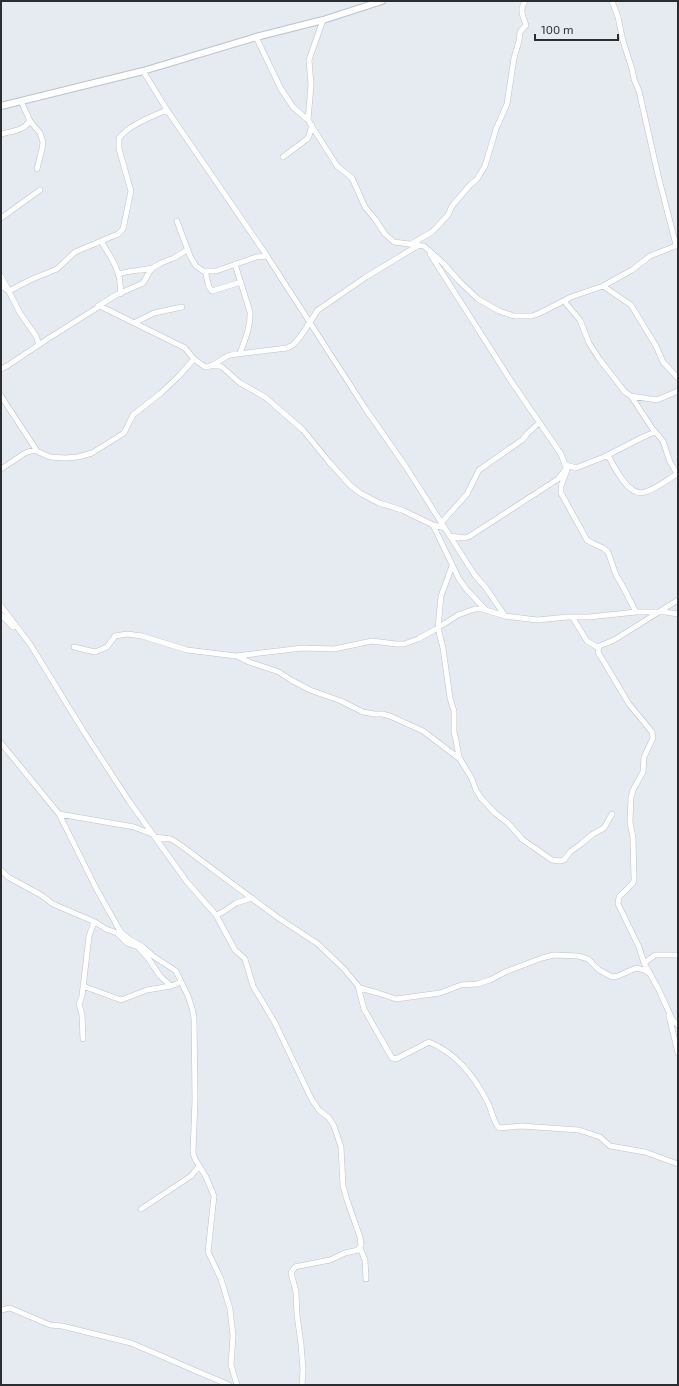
<svg xmlns="http://www.w3.org/2000/svg" width="679" height="1386" font-family="'Exo 2',sans-serif">
  <style>
    .lines { fill: none; stroke-linecap: round; stroke-linejoin: round }
    .minor-casing { stroke: #bdc2c9; stroke-width: 6 }
    .tertiary-casing { stroke: #bdc2c9; stroke-width: 8 }
    .minor { stroke: #fff; stroke-width: 5 }
    .tertiary { stroke: #fff; stroke-width: 6 }
  </style>
  <rect width="100%" height="100%" fill="#e5ebf1"/>
  <g class="lines">
    <g class="minor-casing">
      <path id="minor" d="M612,1L618,17L623,41L632,69L634,79L639,91L658,175L676,245
        M256,37L281,89L293,107L308,120L337,166L352,178L365,207L375,219L385,234L394,242L424,246L442,262L460,282L478,299L499,311L514,316H532L540,313L571,297L603,286L632,270L650,256L678,245
        M143,71L167,110L267,256L365,408L406,467L474,574L486,588L505,616
        M21,101L30,121L40,133L43,142L42,149L37,169
        M308,120L311,85L309,60L323,20
        M1,134C12,131 23,131 30,121
        M283,157L307,139L309,136L312,125
        M1,218L40,190
        M177,221L190,256L196,266L203,271H216L256,257L267,256
        M101,241C111,258 123,273 120,294
        M411,244L432,232L448,215L452,206L470,185L477,179L485,166L496,129L507,104L514,58L519,41L520,32L526,25C523,16 519,11 525,1
        M430,254L511,381L561,454L567,470L561,486V493L587,540L592,543L603,548L608,552L616,575L622,585L636,612
        M235,264L250,312C251,326 245,340 240,353
        M205,271L209,287L212,291L241,282
        M119,274C130,270 140,271 152,268
        M1,276L20,313L36,336L39,345
        M1,286L9,291L30,280L57,269L75,252L118,234L123,229L131,191L119,149V138C129,125 153,116 167,110
        M603,286L631,305L656,346L663,362L678,378
        M564,301L580,320L589,343L600,360L625,392L631,396L657,400L678,391
        M98,306L116,295L143,283L150,271L154,267L161,263L174,258L187,250
        M134,323L154,313L182,307
        M213,366H219L222,367L240,383L265,397L303,430L329,462L350,485L360,493L379,503L402,510L433,525L445,528
        M1,369L7,366L49,338L100,306L185,348L194,359L205,367C215,367 221,358 230,355L287,348L293,345L300,337L318,310L366,277L419,245
        M1,396L37,451
        M631,396L652,428L663,441L670,462L678,475
        M608,455C614,467 629,498 645,492C656,489 667,480 677,474
        M566,465L576,468L586,464L604,457L643,437L655,432
        M1,469L25,453L34,450L50,457L65,458L78,457L92,453L124,433L133,415L161,393L178,377L194,359
        M441,523L467,494L479,470L522,440L528,433L539,423
        M433,525L459,579L467,590L486,610
        M450,536L465,538L470,536L558,479L565,470
        M452,566L441,596L438,628L443,648L450,698L454,711V732L456,740L459,757
        M1,606L30,644L84,732L129,801L187,882L216,915L235,950L245,959L253,986L275,1023L312,1100L319,1110L329,1118L334,1126L341,1147L343,1186L347,1200L360,1237L361,1245L358,1250L345,1253L330,1260L299,1266L295,1267L291,1273L296,1292L297,1315L301,1344L303,1370L302,1385
        M1,615L13,627
        M573,618L587,641L597,647L614,640L678,600
        M599,646L598,652L629,704L652,732L653,738L644,757L643,772L633,790L631,797L630,822L633,838L634,880L633,883L619,897L618,904L639,947L644,963L659,990L672,1019L678,1025
        M74,647L95,652L107,647L115,636L127,634L142,636L187,650L236,656L303,648L334,649L372,641L396,644H404L418,639L436,629L458,615L475,609H482L505,616L537,620L568,617H589L636,612H665L678,614
        M237,656L249,662L279,672L291,680L310,690L341,701L363,712L374,714H382L390,716L423,731L460,759L472,779L476,790L481,798L495,813L508,823L523,840L552,860L560,861L564,860L570,852L581,844L593,834L604,828L612,814
        M1,743L59,814L134,827L152,834
        M59,814L97,890L119,929L123,934L129,939L143,947L153,956L176,971L188,996L192,1008L194,1018L195,1099L193,1153L195,1159L206,1177L214,1196L208,1252L221,1279L230,1309L233,1336L231,1365L237,1385
        M155,837L171,839L179,844L277,917L318,944L344,969L360,988L378,993L396,999L440,993L461,985L477,984L490,980L505,972L542,958L554,955L578,956L585,958L588,959L599,970L612,977L618,976L636,968L644,970L650,974
        M1,870L8,877L41,895L53,904L95,922L106,929L117,933L127,943L138,947L148,958L160,976L171,986
        M216,915L223,912L236,903L252,898
        M644,963L655,955H678
        M83,986L121,1000L147,990L171,986L181,982
        M358,986L364,1009L392,1058L396,1059L429,1042C456,1053 475,1077 488,1103C492,1111 493,1121 499,1128L521,1126L579,1130L600,1137L610,1146L645,1152L678,1164
        M669,1016L678,1053
        M83,1039L82,1015L79,1004L82,996L89,936L94,922
        M141,1209L191,1176L199,1166
        M360,1248L365,1260L366,1279
        M1,1310L10,1308L50,1325L62,1326L131,1343L229,1385"/>
    </g>
    <g class="tertiary-casing">
      <path id="tertiary" d="M1,106L143,71L256,37L323,20L382,1"/>
    </g>
    <use href="#minor" class="minor"/>
    <use href="#tertiary" class="tertiary"/>
  </g>
  <rect width="679" height="1386" fill="none" stroke="#2b2d30" stroke-width="4"/>
  <path d="M535 34v6h83v-6" fill="none" stroke="#2b2d30" stroke-width="2"/>
  <text x="541" y="34" font-size="12" fill="#2b2d30" stroke="#e5ebf1" stroke-width="3" paint-order="stroke">100 m</text>
</svg>
